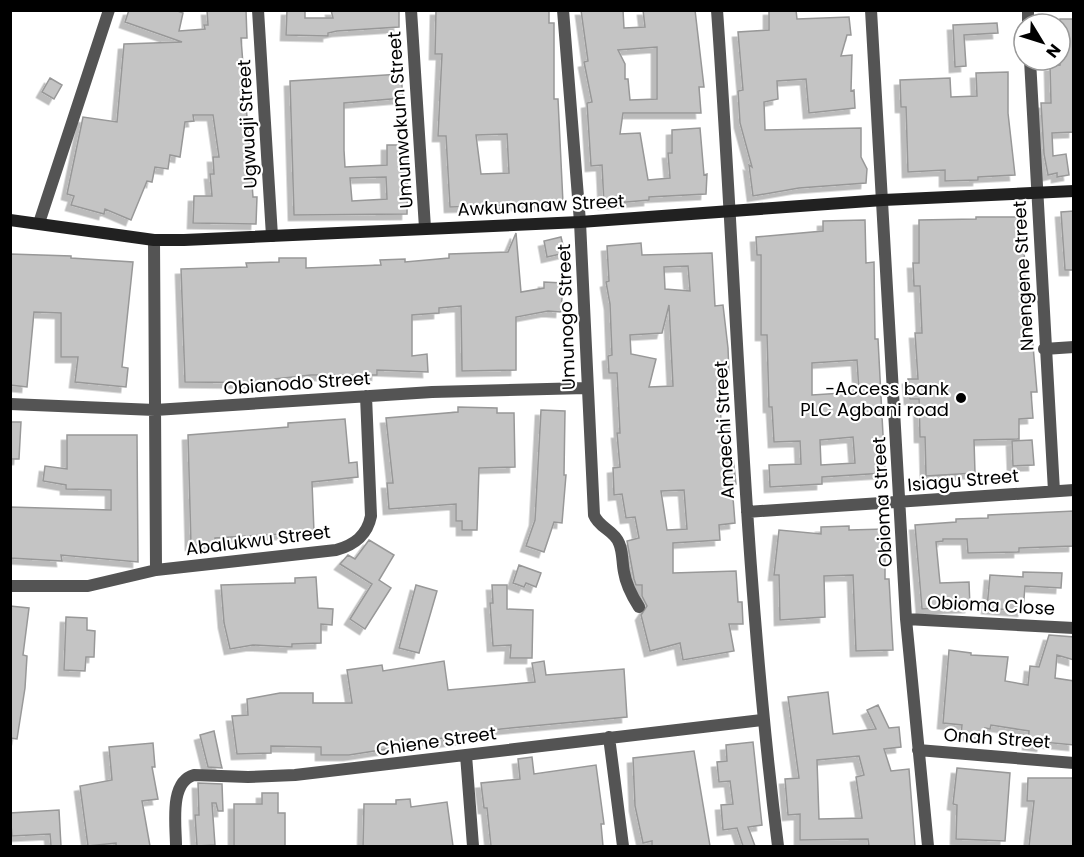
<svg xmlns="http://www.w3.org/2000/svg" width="1084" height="857" font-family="Poppins,sans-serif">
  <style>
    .building { fill: #c4c4c4; stroke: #989898; stroke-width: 1.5; fill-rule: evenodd; filter: url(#shadow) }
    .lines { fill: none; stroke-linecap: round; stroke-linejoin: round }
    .street { stroke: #545454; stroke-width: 12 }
    .secondary { stroke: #212121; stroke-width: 12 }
    .poi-dot { fill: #000; stroke: #fff; stroke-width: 2 }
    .labels { text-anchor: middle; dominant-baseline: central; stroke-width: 4.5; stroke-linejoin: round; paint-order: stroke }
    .street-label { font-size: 18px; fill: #000; stroke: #fff }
    .poi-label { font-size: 18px; fill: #000; stroke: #fff; text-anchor: end }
  </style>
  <defs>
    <filter id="shadow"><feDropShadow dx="-5.5" dy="5.5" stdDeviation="0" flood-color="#0004"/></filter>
  </defs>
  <rect width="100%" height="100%" fill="#fff"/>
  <path class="building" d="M129,10H175L183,13L179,31L205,29L204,25H208L207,10H246L247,38H241L253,197H257L256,224L193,223L194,196H212L210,174H214L213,157H219L213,115H193L194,121L185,122L180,157L170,155L168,169L155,167L152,182L147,181L131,220L105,209L104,214L71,205L74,196L67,194L83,117L117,122L124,44L182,42L125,22Z
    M287,10H305V18H333L331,10H399V27L337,31L328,33V36L286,35Z
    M436,10H549V23H554V99H558L563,203L450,207L446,136H438L442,54H435ZM507,134L509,173L481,174L476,135Z
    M581,10H623L624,28L645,27L643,10H695L704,87H699L701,113H623L620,134L640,133L648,180L670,178L668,153H672V130L700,128L704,175L707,174L706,194L649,197V200L604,204L602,165L591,166L587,103L592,102L584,62L588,61ZM657,47V99L630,100L628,79H625V64L618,50Z
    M769,10H796L797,19L849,17L851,35H847L841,56L852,55L851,91L854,90L855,108L809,113L806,79L777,81L778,99L764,102L765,130L861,128V157L867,169L866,183L799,188L753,196L749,165L752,167L740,123L738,91L743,90L738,32L769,30Z
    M1060,19H1074V132L1052,133L1053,156L1066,154L1069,175L1057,177V173L1048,175L1044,154L1041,103H1051L1050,66L1060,65Z
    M997,23L998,33L964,35L966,66L955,67L953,25Z
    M1008,72V113L1015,175L978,177V180L945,181V170L908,172L906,107H901L900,80L950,78L951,97L977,96L976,73Z
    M401,74L403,98L344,103V150L345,167L387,165V145H408L407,214L294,215L290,81ZM386,177L387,199L352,201L350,178Z
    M50,78L62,85L54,99L42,92Z
    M1074,211V270H1065L1061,212Z
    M976,217H1023L1027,334H1032L1037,392H1031L1033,418L1019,419V439L974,440L975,473L926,476L925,437H920L919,399H910L908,379H918L915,333H922L920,286H914L913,263H919V220L976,219Z
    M865,220L866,263L874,262L875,339H878L885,473L822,477V484L770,487L769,465L801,464L800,441L774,442L772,407H769L767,335H761V255H757L756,237L823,231V221ZM857,360L859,392L812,395V363ZM853,437L855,463L821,465L820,440Z
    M516,233L521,292L544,288V282L563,283L561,312L548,311L516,317V370L462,371L461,306L439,308V313L412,315V356L427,354L428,372L377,370V375H311L275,379V383L185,382L181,269L247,267L246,263L279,262V258H306V268L381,265L380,260L405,259V262L449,258V254L508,252Z
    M561,237L565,253L547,257L544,241Z
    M641,243L642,255L712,253L715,306L723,305L728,348L729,373H719L721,422L729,421L731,457H733L736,484L732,485L735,523L719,525L720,540L673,543V573L736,571L738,602H742L743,624H729L734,651L683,660L680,643L650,651L641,615L647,606L642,596V585H636L634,579L627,541L639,538L635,517L626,518L622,494L614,495L613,468L620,467L617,433H620L617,373H609L608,356L612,355L610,304L606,282L609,281L607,246ZM688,266L690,291L665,289L664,267ZM669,305L673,386L649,387L656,359L631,354L630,335L662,333ZM684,490L687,529L667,530L661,491Z
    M10,254L71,256V258L133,262L122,367L128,368L126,387L75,382L78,357H61V313L34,312L27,387L10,385Z
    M458,407L497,408V413H514L515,467L479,468L477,530H462V521H456V504L389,509L387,483H393L386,418L458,412Z
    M541,410L565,411L564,475H566L562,523L554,522L544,552L526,546L535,520Z
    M345,419L349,463L357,462L358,477L312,482L314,532L215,538V544L191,545L188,435L288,427V423Z
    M10,422H21L19,459H10Z
    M67,435H137L138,562L61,555L62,561L10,558V507L111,510V490L66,489V485L43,481L45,466L67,469Z
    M1032,440L1034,465L1013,466L1012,441Z
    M1074,511V546L1019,548V552L968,553L967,539H943V541L936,542L940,583L969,582L970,607L922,609L915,525L956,522V519L988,518V515Z
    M849,526V530L885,529V579H889L893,650L856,651L853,575L824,576L825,617L780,620L779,575H774L779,530L821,534V527Z
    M369,540L394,555L379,580L391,588L365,629L350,619L372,584L340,564L348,555L355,559Z
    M519,565L541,573L536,587L526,583L524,587L513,583Z
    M1023,572L1062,573L1061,588L1025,586L1023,611L987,608L990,575L1023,577Z
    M316,577L318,608L333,609L332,625L321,624V643L292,644V647L253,645L230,649L224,623L221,585L295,583V578Z
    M416,585L437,591L419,653L399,648Z
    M492,585H507V609L533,610L532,658H510L511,645L493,646L490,603H493Z
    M10,606L29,608L23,655L27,656L25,688L17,739L10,738Z
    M66,617L87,618V630L95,631L94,657H86L85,671L64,670Z
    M1049,635L1074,637V660L1057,655L1055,678L1074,681V745L1043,742L1042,746L1028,744L1029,731L991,725L990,729L985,728L984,736L961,734L962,725L943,723L949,650L971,653V655L1008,657L1005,681L1028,685L1030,666L1039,667Z
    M444,661L448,690L535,682L532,663L544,661L546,675L624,669L627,717L501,729L467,734L468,738L444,742L443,738L387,746V749L349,755H321V747L271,746V753L237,754L232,716L248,715L247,699L280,693H313V703H352L347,670L382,665L383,671Z
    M828,692L833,734L876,729L867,710L878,705L889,728L899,727L901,747L884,749L891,771L909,769L915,846H869L868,839L800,840V814L788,815L785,779L799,778L788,697ZM859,756L864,775L856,777L862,818L819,819L817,760Z
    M214,731L221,764L222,768L208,767L200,735Z
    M753,742L762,825L748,827L755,846H743L737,828L723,830L721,805L733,804L730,781L719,782L717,762L727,761L726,745Z
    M153,743L155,767H152L158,799L142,801L150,846H116V843L88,846L80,786L112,780L109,747Z
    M694,751L710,846H652V841L643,843L635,806L633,758Z
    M532,757L534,774L596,765L604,824H601L603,846H491L487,808H484L481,783L520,779L518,759Z
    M957,768L1010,773L1005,841L956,839L957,805L953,804Z
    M1028,778H1074L1073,846H1029L1034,801H1027Z
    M198,783L222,784L223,811H218L216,803H212L215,845L197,846L195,815H199Z
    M262,793H278V813H285V846H234V804H262Z
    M410,799L411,807L447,802L453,846H363L364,804H396V800Z
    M59,810L61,846H51L50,834L12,836L10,813Z"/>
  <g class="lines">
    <path class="street" d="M258,10L272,236
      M411,10L425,228
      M563,10L580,222L594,515C599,528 614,530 619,543C623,552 622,563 624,572C626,585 632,596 639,607
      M717,10C737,289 743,569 778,846
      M871,10L906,619L928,846
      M1028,10V24
      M1030,60L1054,491
      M39,223L109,10
      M1044,349L1074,347
      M10,404L155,410L432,392L586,388
      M747,512L1074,490
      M156,570L336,550C354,545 367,536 371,516L366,396
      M10,586H88L156,570L154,240
      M906,619L1074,628
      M609,737L623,846
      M918,750L1074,763
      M466,755L473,846
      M176,846C176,825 169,782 194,775L248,777L295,775L762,720"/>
    <path class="secondary" d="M10,220L154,240H184L580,222L883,200L1074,191"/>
  </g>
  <circle class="poi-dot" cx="961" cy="398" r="6"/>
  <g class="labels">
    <g class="street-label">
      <text transform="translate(400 120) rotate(-94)">Umunwakum Street</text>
      <text transform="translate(247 124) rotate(-93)">Ugwuaji Street</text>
      <text transform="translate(541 205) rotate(-3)">Awkunanaw Street</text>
      <text transform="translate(1023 276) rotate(-93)">Nnengene Street</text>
      <text transform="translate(566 317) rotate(-92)">Umunogo Street</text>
      <text transform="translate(297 383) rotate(-4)">Obianodo Street</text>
      <text transform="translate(724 430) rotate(-93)">Amaechi Street</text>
      <text transform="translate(963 480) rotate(-5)">Isiagu Street</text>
      <text transform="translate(882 502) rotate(-93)">Obioma Street</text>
      <text transform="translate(258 540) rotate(-7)">Abalukwu Street</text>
      <text transform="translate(991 605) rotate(3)">Obioma Close</text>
      <text transform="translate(997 738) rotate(4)">Onah Street</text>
      <text transform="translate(436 741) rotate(-8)">Chiene Street</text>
    </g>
    <g class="poi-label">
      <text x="949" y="388">-Access bank<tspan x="949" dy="21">PLC Agbani road</tspan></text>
    </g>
  </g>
  <rect width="1084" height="857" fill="none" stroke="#000000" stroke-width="24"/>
  <g transform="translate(1042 42) rotate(128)"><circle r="28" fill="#ffffff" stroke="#999999" stroke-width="1.5"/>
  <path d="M0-4.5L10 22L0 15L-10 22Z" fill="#000000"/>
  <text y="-9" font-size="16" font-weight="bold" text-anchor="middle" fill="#000000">N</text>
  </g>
</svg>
